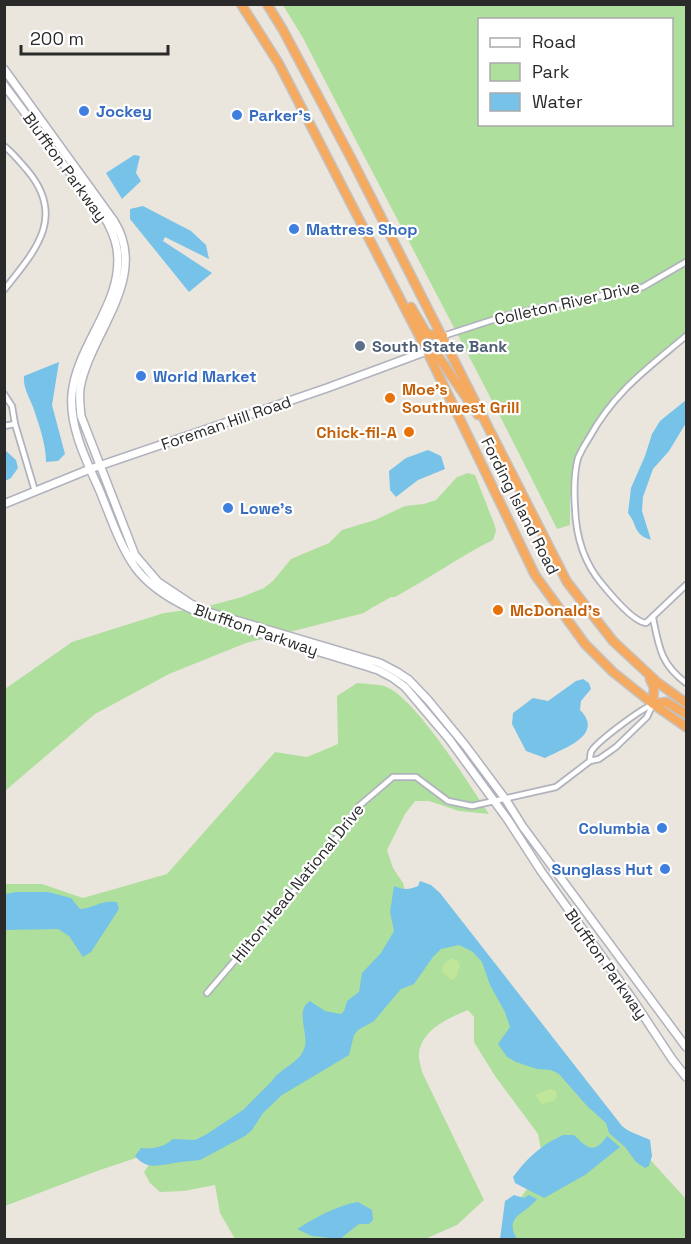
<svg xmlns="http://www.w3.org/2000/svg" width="691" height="1244" font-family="'Space Grotesk',sans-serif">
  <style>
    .green { fill: #afdf9d; fill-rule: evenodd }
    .pitch { fill: #c0e699 }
    .water { fill: #76c2e8 }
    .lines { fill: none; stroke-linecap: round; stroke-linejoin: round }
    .street-casing { stroke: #b0b2bd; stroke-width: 8 }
    .secondary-casing { stroke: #b0b2bd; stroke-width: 10 }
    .highway-casing { stroke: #c3c3c3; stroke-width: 11 }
    .street { stroke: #fff; stroke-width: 4.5 }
    .secondary { stroke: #fff; stroke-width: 7 }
    .highway { stroke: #f5aa5f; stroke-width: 8 }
    .shop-dot { fill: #3f7fe0; stroke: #fff; stroke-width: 2 }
    .service-dot { fill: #5c6f8a; stroke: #fff; stroke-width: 2 }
    .food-dot { fill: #e8710a; stroke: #fff; stroke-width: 2 }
    .labels { text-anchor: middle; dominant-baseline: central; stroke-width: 4.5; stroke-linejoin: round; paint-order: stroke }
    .shop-label { font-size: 16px; font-weight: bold; fill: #366cbe; stroke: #fff; text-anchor: start }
    .street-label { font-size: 16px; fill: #2a2a2a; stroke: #fff }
    .service-label { font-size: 16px; font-weight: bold; fill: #4e5e75; stroke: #fff; text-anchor: start }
    .food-label { font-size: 16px; font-weight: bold; fill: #c56008; stroke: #fff; text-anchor: start }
  </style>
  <rect width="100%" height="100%" fill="#ebe6dd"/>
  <path class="green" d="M283,5H686V333L614,395L596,420L574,461L570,500V525L557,529C475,364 387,202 303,38ZM480,20H672V124H480Z
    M468,473L475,475L495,526L496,531L493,540C459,557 428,579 395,597H391C382,603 373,606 364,613L246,643L169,674L95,714L5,791V689L72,642L164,613L201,608L242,597L264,588L273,581L291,559L329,543L342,530L375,520L405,506L424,504L436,500L457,477Z
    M357,683C365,684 376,684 384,686C414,695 470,786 489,814L459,811L429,801H415L405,814L387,850L393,868L403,883L409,907L343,1022L217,1136L148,1154L97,1171L5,1206V884H42L83,898L167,874L275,752L307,757L338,744L337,696Z
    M461,934L572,1074L686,1199V1239H507L516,1204L544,1166L538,1134L495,1076L474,1042V1017L468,1010C449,1018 422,1029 419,1053C418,1058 421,1066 422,1072L484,1200L457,1225L425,1239H235L220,1213L215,1185L184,1191L160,1192L150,1183L144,1172L156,1154L220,1139L387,988Z"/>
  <path class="pitch" d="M451,958L458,961L460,966L456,977L451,980L442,971L443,965Z
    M550,1089L556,1091L557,1097L554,1101L542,1104L535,1095Z"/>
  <path class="water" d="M134,155L140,156L136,173L141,181L122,199L106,173Z
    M143,206L191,231L206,245L209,259L165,237L163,241L212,273L189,292L130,219V209Z
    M59,362L52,405L65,454L58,461L46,462C46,444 39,425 33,407C29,396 23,388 24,376Z
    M686,400V423L669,451L653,469L643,497L642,511L651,540C633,534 638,526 628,513L631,488L645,456L652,434L660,421Z
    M5,450L16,460L18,468L11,478L5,481Z
    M428,450L441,456L445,469L418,480L396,497L390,490L389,471L406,458Z
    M583,679L589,683L591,689L581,701L580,710C605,735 564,748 545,758L526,751L512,724L513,713L533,698L548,701L576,681Z
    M420,881L431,885L440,893L622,1126C630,1133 640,1135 650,1140L652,1156L649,1166L645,1168L636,1162L625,1147L609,1133L606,1123L587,1106L559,1074L551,1070L537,1069L516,1062L507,1057L498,1044L510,1027L505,1012L490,985L482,962L473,952L459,945L441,949L433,957L414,984L401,989L374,1021L358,1030L354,1035L349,1055L282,1095L263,1113L252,1130L245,1136L200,1160C194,1161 187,1161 181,1162C163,1164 148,1172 135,1156L141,1148C154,1149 162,1148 173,1139L195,1140L207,1134L243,1110L272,1081C280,1068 301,1063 305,1046C308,1032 295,1010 310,1001L325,1011L341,1014L344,1011L347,1001L359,992L362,973L381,953L394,931L390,912L394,886C403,890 409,890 418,886Z
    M17,892H48L71,898L80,909C96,908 99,900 117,902L119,909L91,952L83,957L69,936L58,929L5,930V894Z
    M563,1135H574C587,1148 594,1155 607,1136L620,1147L585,1175L544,1198L515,1183L513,1177C527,1158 541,1145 563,1135Z
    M514,1195L524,1198L529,1195L537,1199C526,1214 503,1216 517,1239H500L505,1201Z
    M358,1202L372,1210L373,1220L369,1224H359L340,1239L312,1236L297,1229C317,1217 335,1206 358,1202Z"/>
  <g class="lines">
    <g class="street-casing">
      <path id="street" d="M4,146C13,153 20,162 27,170C67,217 35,251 4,290
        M443,336L508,315L643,287L686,262
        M686,336C647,369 615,391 589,438C585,444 581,451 578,458C574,473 574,493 575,508C576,536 584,563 602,584C611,595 634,622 646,623L686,585
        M4,394L12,406L15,424L35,491
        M4,426L15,424
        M653,618C659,648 661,664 686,683
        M590,761C590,758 590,755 591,752C596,742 641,709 652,705
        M207,993L319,862L359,806L393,777H416L448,801L472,806L556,787L590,761L599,759L616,747L647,717L653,704"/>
    </g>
    <g class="secondary-casing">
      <path id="secondary" d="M4,69L114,221C150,278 90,333 80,388C79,398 80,407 81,416L135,555L158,582L191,604L208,612L380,663L397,672L409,680L428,700L465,745L506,800L523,827L686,1047
        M4,85C24,112 44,138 64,165C83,190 112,217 117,249C125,302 77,343 72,394C69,426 86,460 99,489C110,515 119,544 135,567C165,608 229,623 274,638C309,649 344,659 378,670L393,678L405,687L449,739L508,820L541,871L633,1000L672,1059L686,1077
        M4,504L90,469L327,388L427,351L443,336"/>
    </g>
    <g class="highway-casing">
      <path id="highway" d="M241,4L279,64L427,351L535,575L585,644L613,672L653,704L686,727
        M267,4L283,30L351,158L567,582L613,641L657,682L686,703
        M411,307L427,334L443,336
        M428,351L438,356L478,415
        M650,679L654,687L653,704
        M653,704L666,702L686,714"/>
    </g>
    <use href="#street" class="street"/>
    <use href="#secondary" class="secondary"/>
    <use href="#highway" class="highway"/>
  </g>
  <g class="shop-dot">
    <circle cx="84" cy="111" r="6"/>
    <circle cx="237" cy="115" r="6"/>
    <circle cx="294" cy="229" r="6"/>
    <circle cx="141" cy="376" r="6"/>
    <circle cx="228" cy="508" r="6"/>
    <circle cx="662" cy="828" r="6"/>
    <circle cx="665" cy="869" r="6"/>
  </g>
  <circle class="service-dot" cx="360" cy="346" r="6"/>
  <g class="food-dot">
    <circle cx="390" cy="398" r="6"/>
    <circle cx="409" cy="432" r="6"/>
    <circle cx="498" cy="610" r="6"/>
  </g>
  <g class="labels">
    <g class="shop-label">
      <text x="96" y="111">Jockey</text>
      <text x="249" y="115">Parker's</text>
      <text x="306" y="229">Mattress Shop</text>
      <text x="153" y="376">World Market</text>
      <text x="240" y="508">Lowe's</text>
      <text x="650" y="828" text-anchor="end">Columbia</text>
      <text x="653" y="869" text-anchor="end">Sunglass Hut</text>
    </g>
    <g class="street-label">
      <text transform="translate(65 167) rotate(54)">Bluffton Parkway</text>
      <text transform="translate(567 303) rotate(-13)">Colleton River Drive</text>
      <text transform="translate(226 423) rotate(-19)">Foreman Hill Road</text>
      <text transform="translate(520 506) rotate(63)">Fording Island Road</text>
      <text transform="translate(256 630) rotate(19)">Bluffton Parkway</text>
      <text transform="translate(298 883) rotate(-51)">Hilton Head National Drive</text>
      <text transform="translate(606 964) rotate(55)">Bluffton Parkway</text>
    </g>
    <g class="service-label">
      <text x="372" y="346">South State Bank</text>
    </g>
    <g class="food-label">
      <text x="402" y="389">Moe's<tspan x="402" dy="18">Southwest Grill</tspan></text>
      <text x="397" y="432" text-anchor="end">Chick-fil-A</text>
      <text x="510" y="610">McDonald's</text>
    </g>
  </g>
  <rect width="691" height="1244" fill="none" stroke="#2a2a2a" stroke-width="12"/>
  <rect x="478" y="18" width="195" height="108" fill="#ffffff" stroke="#aaaaaa" stroke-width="1.5"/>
  <rect x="490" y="38" width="30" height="9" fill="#ffffff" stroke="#aaaaaa" stroke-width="1.5"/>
  <text x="532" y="48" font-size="18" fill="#2a2a2a">Road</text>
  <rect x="490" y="63" width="30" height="18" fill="#afdf9d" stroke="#aaaaaa" stroke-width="1.5"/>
  <text x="532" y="78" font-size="18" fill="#2a2a2a">Park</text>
  <rect x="490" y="93" width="30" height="18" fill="#76c2e8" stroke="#aaaaaa" stroke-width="1.5"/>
  <text x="532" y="108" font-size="18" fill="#2a2a2a">Water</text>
  <path d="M21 45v9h147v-9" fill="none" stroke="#2a2a2a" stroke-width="3"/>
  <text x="30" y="45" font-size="18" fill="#2a2a2a" stroke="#ffffff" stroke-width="4.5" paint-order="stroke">200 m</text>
</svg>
